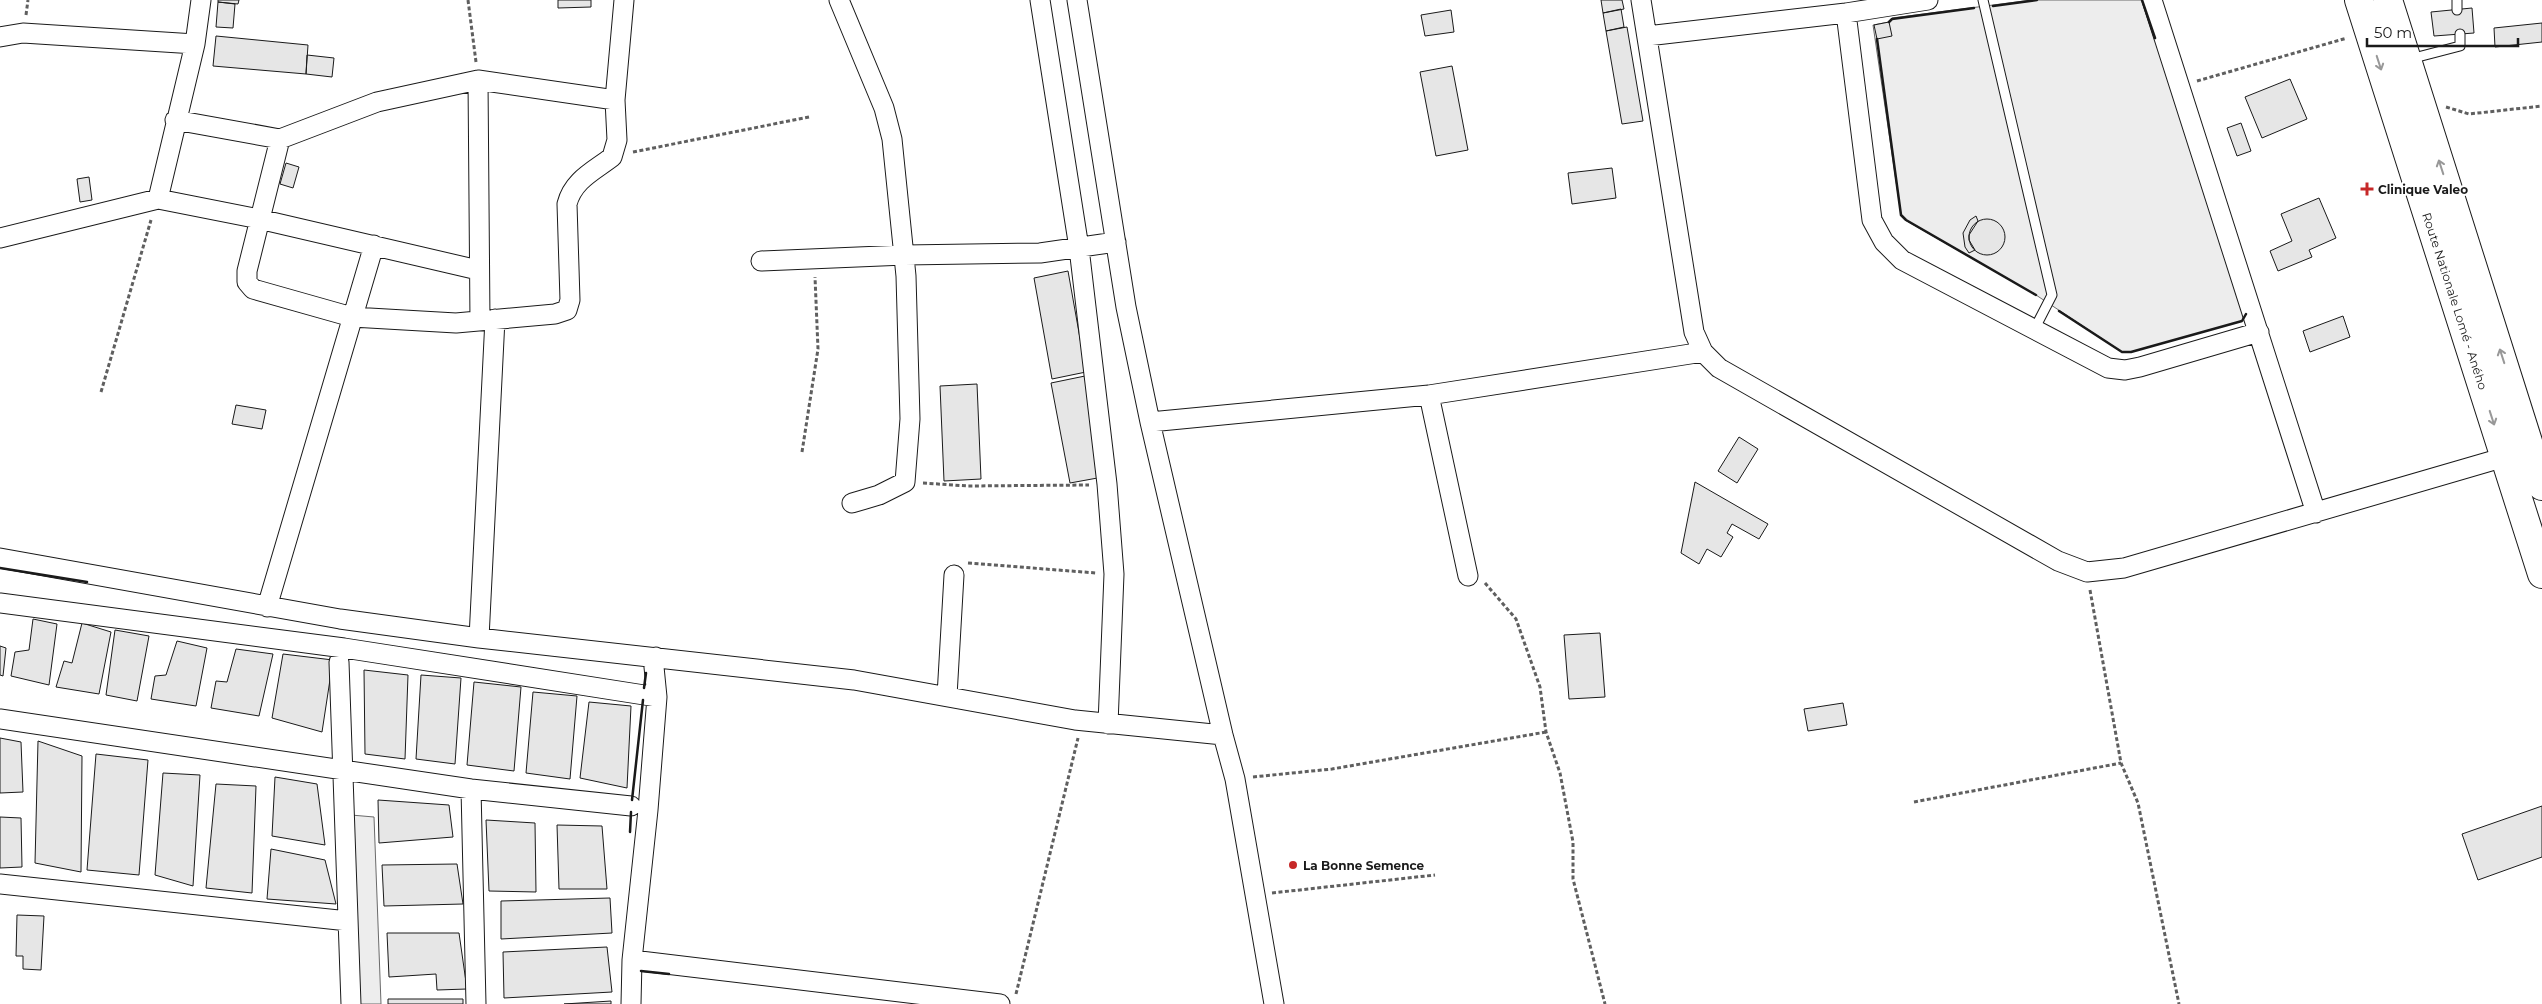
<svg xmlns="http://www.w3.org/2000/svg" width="2542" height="1004" font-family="Montserrat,sans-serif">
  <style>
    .built { fill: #ededed; stroke: #6a6a6a }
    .building { fill: #e6e6e6; stroke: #1a1a1a }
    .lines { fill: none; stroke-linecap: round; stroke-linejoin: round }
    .lane-casing { stroke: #1a1a1a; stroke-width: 11 }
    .street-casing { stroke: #1a1a1a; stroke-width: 21 }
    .highway-casing { stroke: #1a1a1a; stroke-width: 30 }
    .path { stroke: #5f5f5f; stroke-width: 3; stroke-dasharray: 4 2.5; stroke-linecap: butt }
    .lane { stroke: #fff; stroke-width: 9 }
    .street { stroke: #fff; stroke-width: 19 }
    .highway { stroke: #fff; stroke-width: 28 }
    .wall { stroke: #1a1a1a; stroke-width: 2.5 }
    .oneway { stroke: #989898 }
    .poi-dot { fill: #c62828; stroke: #fff; stroke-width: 2 }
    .labels { text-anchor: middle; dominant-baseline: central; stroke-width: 4; stroke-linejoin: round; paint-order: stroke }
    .poi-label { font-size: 12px; font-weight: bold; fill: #1a1a1a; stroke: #fff; text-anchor: start }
    .street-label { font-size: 12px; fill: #1a1a1a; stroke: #fff }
  </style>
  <rect width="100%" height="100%" fill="#fff"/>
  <path class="built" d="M2032,0H2142L2250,310L2242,321L2131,352H2122L2036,295L1905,220L1901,215L1873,25L1889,22L1892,18Z
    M351,815L374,817L381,1004H358Z"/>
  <path class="building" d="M218,0H239L238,4L218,2Z
    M558,0H591V7L558,8Z
    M1601,0H1622L1624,9L1603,13Z
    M218,2L235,4L233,28L216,27Z
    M2472,8L2474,33L2434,36L2431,12Z
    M1621,9L1624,27L1606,31L1603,13Z
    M1451,10L1454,32L1425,36L1421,15Z
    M1889,22L1892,36L1877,39L1874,25Z
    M2542,23V42L2495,47L2494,28Z
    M1627,27L1643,121L1622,124L1606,31Z
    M216,36L308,45L306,74L213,66Z
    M307,55L334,58L332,77L306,74Z
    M1452,66L1468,150L1436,156L1420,72Z
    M2290,79L2307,119L2262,138L2245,97Z
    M2241,123L2251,151L2237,156L2227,128Z
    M286,163L299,167L293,188L280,184Z
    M1612,168L1616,198L1572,204L1568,173Z
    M89,177L92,200L80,202L77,179Z
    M2319,198L2336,238L2309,250L2312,257L2278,271L2270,251L2292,241L2281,214Z
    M1976,216L1978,221L1969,235V240L1975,250L1969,253L1965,247L1963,233L1970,220Z
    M1969 237a18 18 0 1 1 36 0a18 18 0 1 1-36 0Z
    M1068,271L1086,372L1052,379L1034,278Z
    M2343,316L2350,337L2310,352L2303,331Z
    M1085,376L1103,477L1070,483L1051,383Z
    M977,384L981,479L944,481L940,386Z
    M236,405L266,410L262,429L232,424Z
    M1739,437L1758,449L1737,483L1718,471Z
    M1695,482L1768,524L1759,539L1732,524L1727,533L1733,537L1721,557L1707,549L1699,564L1681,553Z
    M33,619L57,624L49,685L11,676L15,652L29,650Z
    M82,623L111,632L99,694L56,687L64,661L72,663Z
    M115,630L149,636L137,701L106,695Z
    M1600,633L1605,697L1569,699L1564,635Z
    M177,641L207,648L196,706L151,699L155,676L166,675Z
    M0,646L6,648L3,676L0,675Z
    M236,649L273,654L259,716L211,708L216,681L227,682Z
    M283,654L333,660L322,732L272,718Z
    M364,670L408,675L405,759L365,754Z
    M421,675L461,678L455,764L416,759Z
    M474,682L521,687L514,771L467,765Z
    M533,692L577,696L570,779L526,773Z
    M589,702L631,706L627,788L580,778Z
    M1843,703L1847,725L1808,731L1804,709Z
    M0,738L21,742L23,792L0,793Z
    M38,741L82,756L81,872L35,863Z
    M96,754L148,760L139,875L87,870Z
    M163,773L200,775L193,886L155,875Z
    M275,777L317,784L325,845L272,836Z
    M216,784L256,786L252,893L206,888Z
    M378,800L449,805L453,837L379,843Z
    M2542,806V857L2478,880L2462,834Z
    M0,817L21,818L22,867L0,868Z
    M486,820L535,823L536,892L489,891Z
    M557,825L602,826L607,889H559Z
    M271,849L325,860L336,904L267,899Z
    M457,864L463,904L384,906L382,865Z
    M610,898L612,933L501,939V901Z
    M17,915L44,916L41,970L23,969V956H16Z
    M387,933H459L467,989L437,990L436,974L389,977Z
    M607,947L612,992L504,998L503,952Z
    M388,999H463V1004H388Z
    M611,1001V1004H564Z"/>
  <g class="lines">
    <g class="lane-casing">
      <path id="lane" d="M1983,0L2052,295L2034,330
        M2457,0V10
        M2410,59L2460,46V34"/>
    </g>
    <g class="street-casing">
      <path id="street" d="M839,0L884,108L892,139L906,276L910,419L905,482L879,495L852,503
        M1040,0L1079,248L1107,484L1114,574L1108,724
        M1077,0L1126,307L1150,422L1223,735L1235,779L1274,1004
        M1641,0L1694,332L1703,352L1719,368L2058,561L2087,572L2124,568L2505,457
        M2152,0L2316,513
        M1846,13L1872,220L1884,242L1902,260L2108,368L2125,370L2140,367L2259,332
        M1647,36L1846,13L1928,0
        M0,37L23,33L195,44
        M478,80L480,321
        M175,120L280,139L377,102L478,80L615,100
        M280,139L247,271V282L253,289L352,317L456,323L555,314L567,310L570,300L567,204C573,180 594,171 612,157L617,140L615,100L624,0
        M158,199L195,44L201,0
        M0,238L158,199L259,219L478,270
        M761,261L905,255L1040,253L1116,242
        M1429,395L1468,576
        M1150,422L1429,395L1703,352
        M0,558L340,619L479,638L854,680L1075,720L1223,735
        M0,603L344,648L657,697
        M267,607L374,245
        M479,638L495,319
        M339,662L351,1004
        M947,696L954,575
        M0,719L471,789L631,806
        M471,789L476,1004
        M0,884L348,921
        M632,960L1000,1004
        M631,1004L632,960L648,810L657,697L654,667L656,657"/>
    </g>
    <g class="highway-casing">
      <path id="highway" d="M2359,0L2542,574
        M2388,0L2542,486"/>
    </g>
    <path class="path" d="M468,0L476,62
      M26,15L28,0
      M2197,81L2347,38
      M2446,107L2469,114L2542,106
      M633,152L809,117
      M101,392L151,220
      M802,452L818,349L815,277
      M923,483L968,486L1089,485
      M968,563L1096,573
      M1485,583L1516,619L1540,687L1546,732L1560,773L1573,842V879L1605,1004
      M2090,590L2121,763L2138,803L2179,1004
      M1253,777L1332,769L1546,732
      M1914,802L2121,763
      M1272,893L1435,875
      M1016,994L1078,738"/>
    <use href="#lane" class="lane"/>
    <use href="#street" class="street"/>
    <use href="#highway" class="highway"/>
    <path class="wall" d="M2142,0L2155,38
      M1993,6L2037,0
      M1889,22L1892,19L1974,8
      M1877,39L1901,215L1906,220L2036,295
      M2059,311L2122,352H2131L2242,321L2246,314
      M0,568L87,582
      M644,688L646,673
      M632,800L643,700
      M630,832L631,812
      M641,971L669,974"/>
  </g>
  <defs><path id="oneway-shaft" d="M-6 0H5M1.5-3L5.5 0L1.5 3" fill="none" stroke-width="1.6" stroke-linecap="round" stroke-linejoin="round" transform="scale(1.25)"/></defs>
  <g class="oneway">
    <use href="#oneway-shaft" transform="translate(2379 63) rotate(72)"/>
    <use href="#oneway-shaft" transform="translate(2441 167) rotate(-108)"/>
    <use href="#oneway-shaft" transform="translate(2502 356) rotate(-108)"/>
    <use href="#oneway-shaft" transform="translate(2492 418) rotate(72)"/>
  </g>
  <g class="poi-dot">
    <path d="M2364.5 181.5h5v5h5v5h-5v5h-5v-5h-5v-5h5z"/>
    <circle cx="1293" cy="865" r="5"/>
  </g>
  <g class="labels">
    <g class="poi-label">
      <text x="2378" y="189">Clinique Valeo</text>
      <text x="1303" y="865">La Bonne Semence</text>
    </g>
    <g class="street-label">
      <text transform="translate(2455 301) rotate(72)">Route Nationale Lomé - Aného</text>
    </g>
  </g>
  <path d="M2367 38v8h151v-8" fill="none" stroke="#1a1a1a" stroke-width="2.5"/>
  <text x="2374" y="38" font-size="15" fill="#1a1a1a" stroke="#ffffff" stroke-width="4" paint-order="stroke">50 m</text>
</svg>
